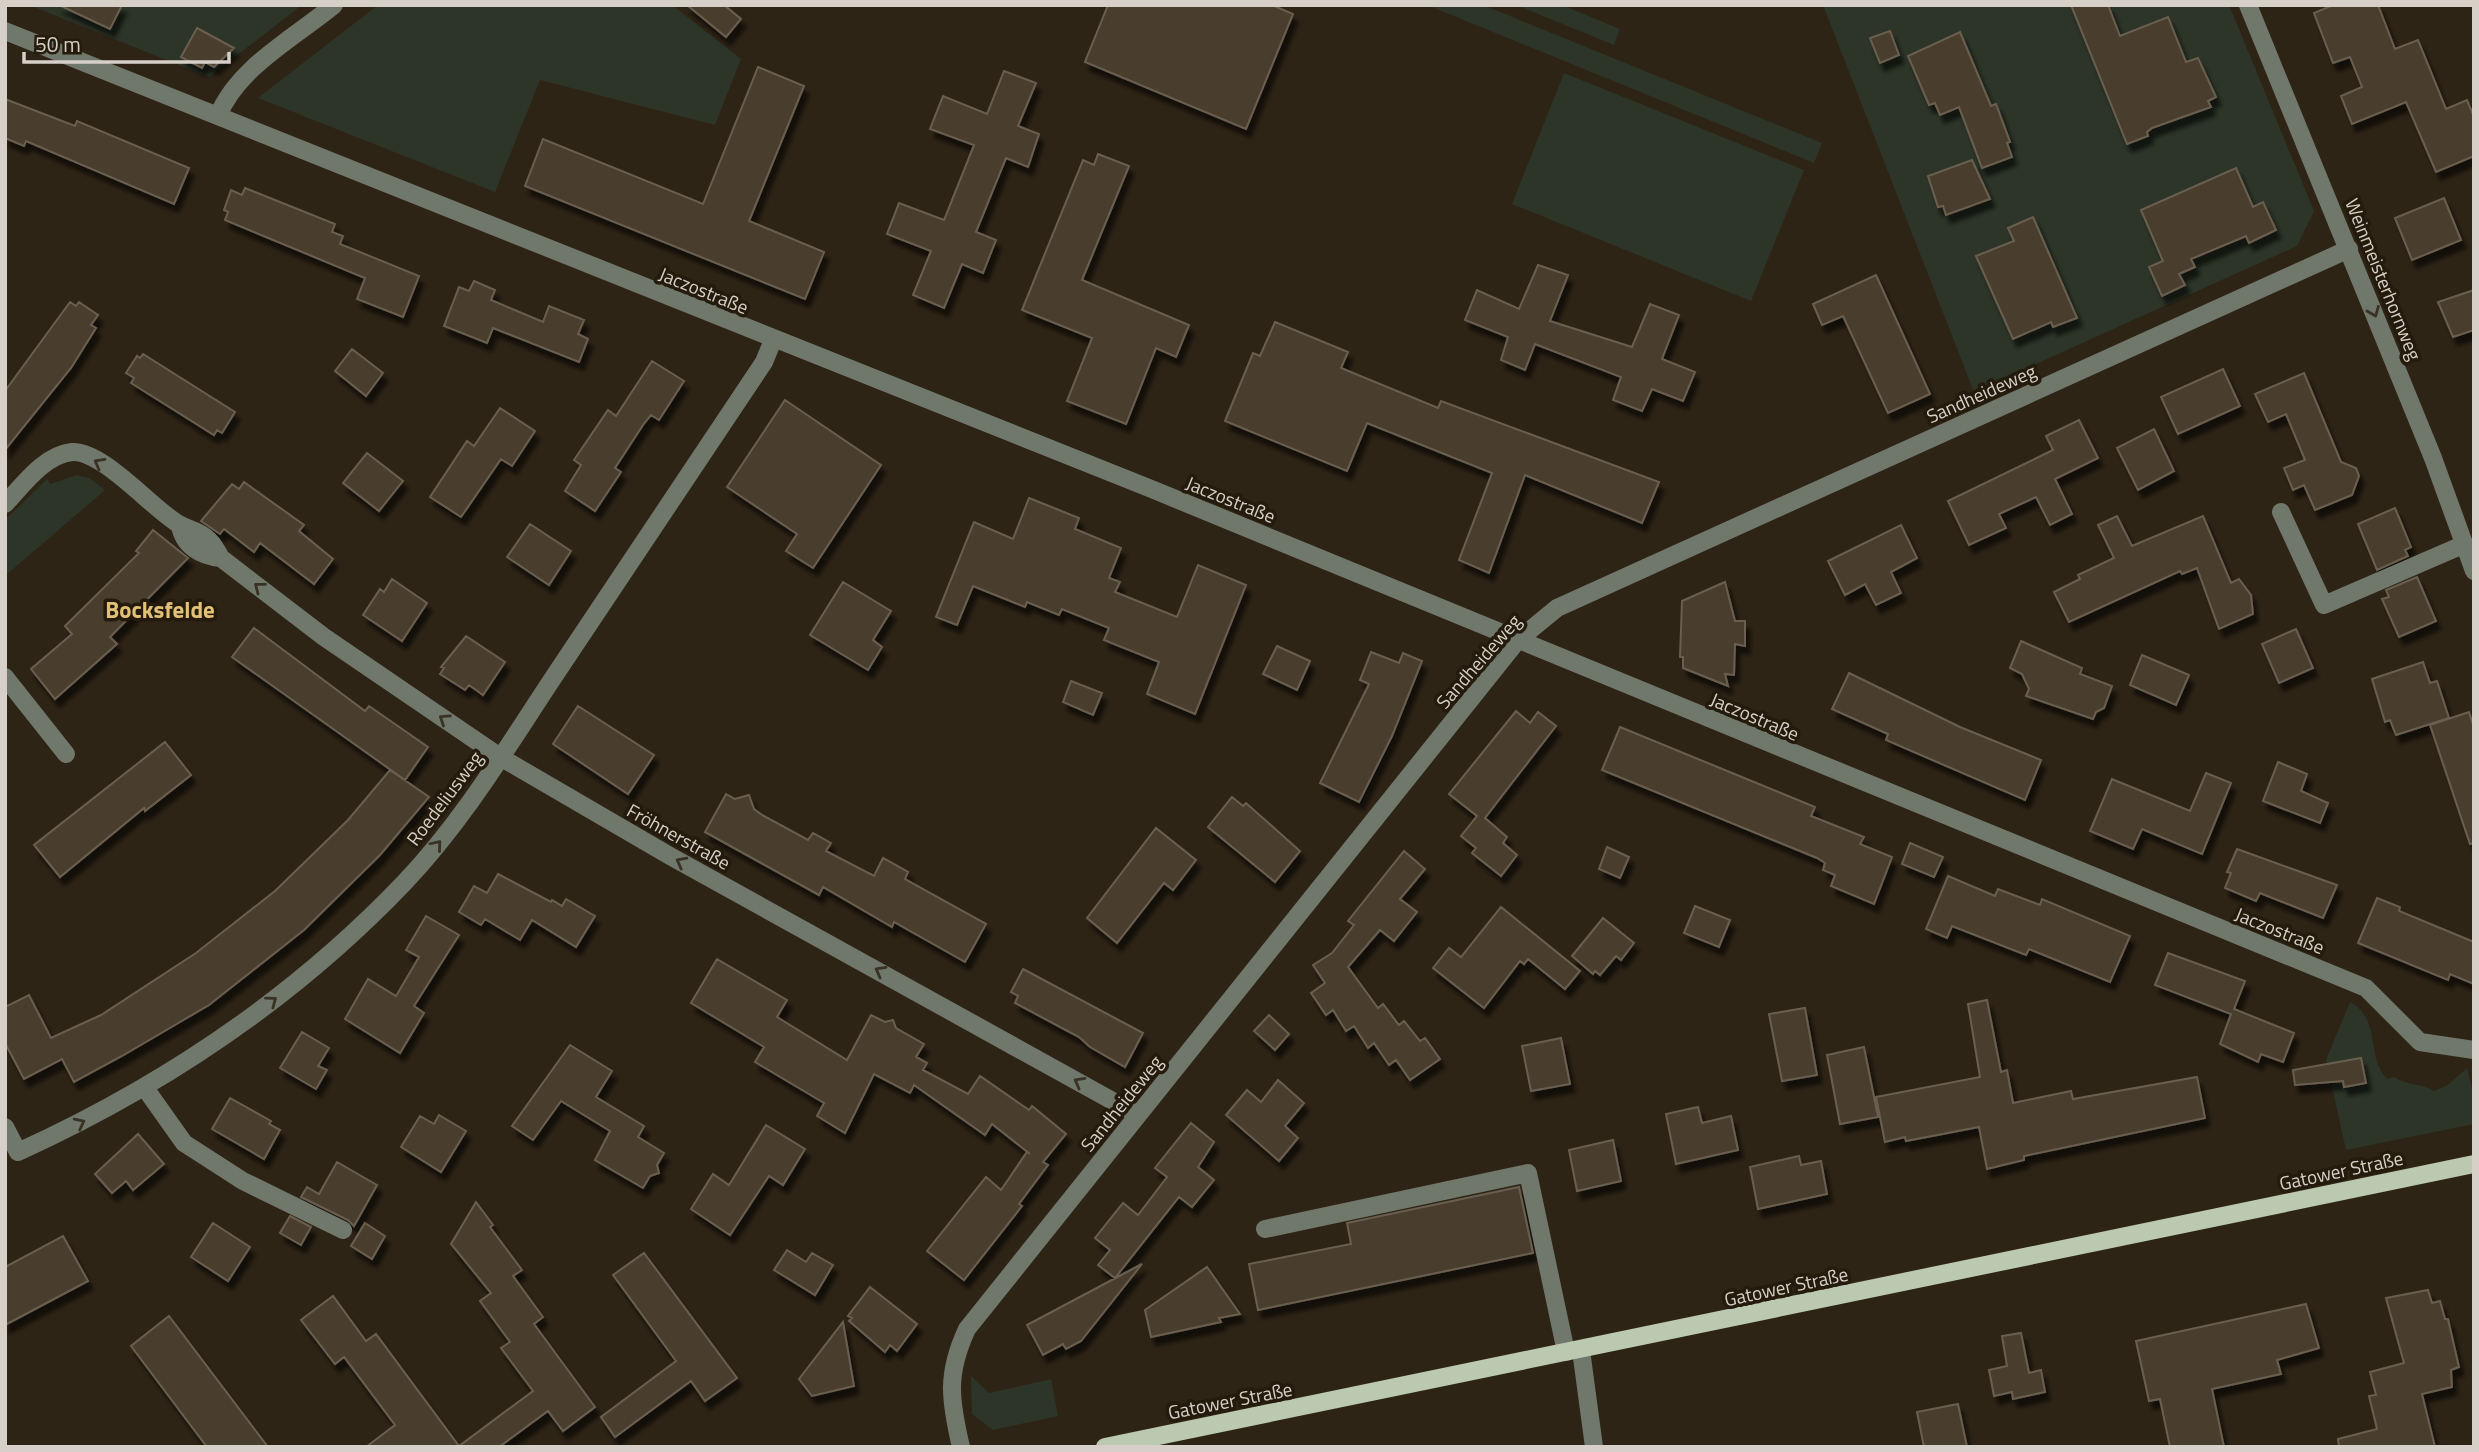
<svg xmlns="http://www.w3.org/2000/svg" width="2479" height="1452" font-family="'Titillium Web',sans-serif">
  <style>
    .green { fill: #2c3528 }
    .building { fill: #483e2f; stroke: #6a5f4f; stroke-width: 2; filter: url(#shadow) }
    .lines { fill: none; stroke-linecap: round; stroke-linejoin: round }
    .minor { stroke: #70776b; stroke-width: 18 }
    .major { stroke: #bbc9b1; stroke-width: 18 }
    .oneway { stroke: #373224 }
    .labels { text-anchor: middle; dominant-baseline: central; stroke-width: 7; stroke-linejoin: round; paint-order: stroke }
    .street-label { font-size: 19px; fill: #d7d0c8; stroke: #241b0d }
    .quarter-label { font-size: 23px; font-weight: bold; fill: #e2c177; stroke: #241b0d }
  </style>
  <defs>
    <filter id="shadow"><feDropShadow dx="4.5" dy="8" stdDeviation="2" flood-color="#0009"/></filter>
  </defs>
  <rect width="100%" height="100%" fill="#2e2416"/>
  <path class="green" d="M29,5H302L209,77Z
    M378,5H672L741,59L715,125L540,80L495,192L258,98Z
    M1427,5H1483L1822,143L1814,163Z
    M1516,5H1562L1620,29L1614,45Z
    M1823,5H2229L2314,211L2297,246L1974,392Z
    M1564,73L1804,170L1751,301L1512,204Z
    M77,475L89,478L105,490L5,576V520L47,479L50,484Z
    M2350,1002C2382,1020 2365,1055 2387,1079L2394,1077C2407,1086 2423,1083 2434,1091L2448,1085L2467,1068L2474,1097V1124L2346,1150L2326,1060Z
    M971,1376L989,1393L1051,1379L1058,1416L993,1430L972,1414Z"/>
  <path class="building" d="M59,5H122L110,29Z
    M687,5H724L741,19L726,37Z
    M1108,5H1272L1293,14L1246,129L1085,62Z
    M2071,5H2108L2120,36L2168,17L2186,62L2198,58L2216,97L2208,101L2211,107L2152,128L2147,132L2148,136L2127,144Z
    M2333,5H2378L2395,49L2418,40L2446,109L2467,100L2474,117V156L2436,172L2406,102L2352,124L2341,96L2362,87L2350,57L2333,63L2314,13Z
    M197,28L234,48L214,67L205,62L202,68L181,57Z
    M1890,31L1899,55L1880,63L1870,38Z
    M1960,32L1991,106L1996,104L2010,142L2007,143L2012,157L1982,168L1959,107L1940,115L1935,103L1929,105L1908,56Z
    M758,67L804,86L749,221L824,252L805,299L525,186L543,139L703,204Z
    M1004,71L1036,83L1018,126L1039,134L1028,167L1006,158L976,232L996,240L983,273L962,264L944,308L913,295L931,251L887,234L899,203L944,220L974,145L930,129L943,96L987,114Z
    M5,99L75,126L77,121L189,168L174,204L26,141L24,146L5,138Z
    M1098,154L1129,166L1082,280L1189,325L1176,357L1156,348L1126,424L1067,401L1092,338L1022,310L1083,160L1094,165Z
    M1972,160L1990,199L1946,215L1943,206L1938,207L1928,176Z
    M2236,168L2253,207L2263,202L2276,230L2249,243L2246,236L2191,259L2195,267L2179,274L2185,285L2162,296L2149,267L2163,261L2141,210Z
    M245,188L335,224L332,232L343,236L340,244L419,276L403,317L357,299L365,278L225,220L228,212L224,210L231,190L242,195Z
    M2444,198L2461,240L2412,260L2395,218Z
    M2033,217L2077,318L2053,327L2051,322L2013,339L1976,256L2014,241L2008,228Z
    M1538,265L1568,275L1550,321L1632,347L1650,304L1679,315L1662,359L1695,372L1683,401L1652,389L1642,411L1613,400L1621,377L1535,344L1525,370L1501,360L1508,337L1465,320L1477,290L1519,309Z
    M1876,275L1930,394L1888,413L1843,316L1822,325L1813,304Z
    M474,281L495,290L491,300L543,322L549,306L584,320L578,334L588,339L579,362L493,328L487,343L444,326L459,287L469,291Z
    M2474,290V330L2453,337L2438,302Z
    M70,302L76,306L79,302L98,315L91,325L96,328L71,368L5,450V391Z
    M1275,322L1348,352L1341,368L1438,408L1441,401L1659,482L1642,523L1525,475L1489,573L1459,560L1492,473L1367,423L1347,471L1225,421L1253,353L1260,356Z
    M352,349L383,373L366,396L335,371Z
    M143,354L235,412L222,433L217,430L214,435L131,383L134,378L126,373L137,356L140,358Z
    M652,361L684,381L659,420L651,415L643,425L615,468L621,472L595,511L565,491L581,465L574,460L608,410L616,416Z
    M2223,369L2240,406L2178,434L2161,397Z
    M2304,373L2341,462L2356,468L2359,476L2352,495L2315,510L2304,485L2293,490L2284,468L2305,460L2286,414L2268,422L2255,394Z
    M785,400L881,465L813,568L786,551L797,534L727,487Z
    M500,408L535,431L512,466L501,459L461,517L430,497L467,441L474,446Z
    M2079,420L2098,458L2055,479L2072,514L2050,525L2036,497L1999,514L2006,528L1969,545L1948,501L2053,450L2046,436Z
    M2154,429L2174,471L2138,490L2117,448Z
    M367,453L403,481L379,511L343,483Z
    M244,482L304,525L299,531L333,559L314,584L260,543L254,552L224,529L220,534L201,521L232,484L239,489Z
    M1029,498L1079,518L1075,529L1121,548L1109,578L1120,582L1115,592L1177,617L1198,565L1246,585L1195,714L1147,694L1159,662L1104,640L1109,628L1062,609L1059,615L1027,602L1025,607L973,586L957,625L936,617L974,522L1013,539Z
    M2395,508L2411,547L2405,550L2408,556L2377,570L2358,524Z
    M2117,516L2132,546L2203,516L2231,583L2239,579L2251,595L2253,614L2219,629L2197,568L2182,574L2180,571L2069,622L2054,592L2080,579L2078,575L2114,558L2098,525Z
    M530,524L571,551L549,585L507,557Z
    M1901,525L1917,558L1891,572L1901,593L1876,605L1865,584L1845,595L1828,561Z
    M153,530L188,558L110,637L117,644L55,699L31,669L72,634L65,626L139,553L136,551Z
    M2417,577L2436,621L2399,637L2382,599L2389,597L2386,590Z
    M392,579L427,603L402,641L363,615L380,589L384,592Z
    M843,582L891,611L873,640L882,647L868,670L810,635Z
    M1725,582L1735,621H1745V646L1735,644L1734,675L1725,674L1728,686L1683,668V657H1680L1682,601Z
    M254,628L365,711L369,706L428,747L405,780L232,657Z
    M2296,629L2313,668L2279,683L2262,644Z
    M466,636L505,662L483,695L469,685L465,690L440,674L444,668L441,667Z
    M2021,641L2082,668L2080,674L2112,686L2104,708L2096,712L2093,719L2026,696L2029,689L2022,674L2010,668Z
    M1277,646L1310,661L1297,690L1263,674Z
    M1371,652L1399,663L1403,653L1422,661L1392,736L1359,802L1320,783L1369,684L1360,680Z
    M2142,655L2189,675L2176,705L2130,685Z
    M2423,662L2430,683L2437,681L2449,718L2396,735L2390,720L2385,722L2372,679Z
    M1849,673L1960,727L2041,760L2025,800L1886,740L1888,734L1832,709Z
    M1071,681L1102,693L1093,715L1063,702Z
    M578,706L654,755L628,794L553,744Z
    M1516,711L1530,723L1538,712L1556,726L1485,818L1507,837L1503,843L1517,855L1501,876L1472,853L1476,848L1461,836L1477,816L1449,794Z
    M2469,712L2474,728V843L2470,844L2430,725Z
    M1620,727L1815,807L1811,816L1864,837L1860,844L1892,857L1874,904L1831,886L1835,875L1823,870L1825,863L1817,858L1602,770Z
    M165,742L191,775L145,811L144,808L60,877L34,845Z
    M2278,762L2307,774L2301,791L2328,803L2320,823L2263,801Z
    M390,770L429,797L380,855L304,930L209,1005L122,1056L74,1082L62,1059L24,1079L5,1043V1007L29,995L51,1038L101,1015L196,953L275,891L348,820Z
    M2206,773L2231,783L2202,854L2142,829L2133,849L2090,831L2112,779L2190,811Z
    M726,794L735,799L749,795L754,809L762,815L808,840L813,833L831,843L826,851L874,876L883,858L908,872L905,879L986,924L965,962L894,922L892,927L823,887L819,895L705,832Z
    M1232,797L1243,806L1246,803L1300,851L1275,882L1208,827Z
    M1156,828L1196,860L1173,890L1164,883L1117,943L1087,918Z
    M1910,843L1943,857L1934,877L1902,864Z
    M1607,847L1629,857L1620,878L1599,869Z
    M2237,849L2337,885L2323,918L2260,893L2256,901L2225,888L2231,873L2227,872Z
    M1404,851L1425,869L1400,899L1417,912L1394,941L1380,930L1348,967L1378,1008L1383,1004L1399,1025L1404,1021L1420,1041L1425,1038L1440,1059L1410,1080L1396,1060L1389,1065L1374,1043L1368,1048L1354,1026L1346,1031L1333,1010L1326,1015L1311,993L1325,983L1313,965L1332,953L1354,925L1348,921Z
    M498,874L551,902L552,900L562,906L566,899L595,916L576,947L532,920L520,940L485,919L481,925L459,912L474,886L487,893Z
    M1948,876L1995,896L1998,889L2040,905L2042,899L2130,936L2110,982L2029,949L2026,955L1952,926L1947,938L1926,929Z
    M2377,898L2400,907L2399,911L2474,942V984L2450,974L2448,980L2358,943Z
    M1695,906L1730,920L1719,947L1684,933Z
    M1501,907L1580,971L1565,989L1528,959L1524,964L1520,961L1484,1008L1433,968L1449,948L1461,957Z
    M426,916L459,935L414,1006L424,1013L400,1053L345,1019L368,979L396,996L419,957L406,950Z
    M1603,918L1634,943L1621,960L1616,956L1600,975L1595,971L1593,974L1572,956Z
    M2168,953L2245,981L2234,1009L2294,1033L2283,1062L2261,1054L2258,1062L2220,1044L2231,1014L2155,985Z
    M717,959L787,1000L777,1017L847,1060L871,1015L885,1022L893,1020L896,1028L924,1044L916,1057L927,1063L923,1070L968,1094L980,1076L1029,1110L1032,1106L1066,1134L1043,1162L1048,1165L1019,1204L1022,1206L964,1280L927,1251L986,1177L1001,1190L1027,1152L1030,1154L992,1124L985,1135L914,1085L910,1093L874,1074L845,1133L817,1116L824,1103L755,1062L764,1047L691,1003Z
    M1023,969L1143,1033L1125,1067L1090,1047L1079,1037L1015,1003L1018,996L1011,992Z
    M1987,1000L2001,1072L2007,1070L2013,1103L2071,1091L2073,1099L2197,1077L2205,1118L2024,1156V1160L1987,1169L1979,1127L1906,1141L1905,1137L1885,1142L1876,1097L1980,1077L1968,1004Z
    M1805,1008L1817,1075L1782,1081L1769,1014Z
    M1269,1015L1289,1034L1275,1050L1254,1031Z
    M302,1032L329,1048L318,1066L327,1070L316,1089L280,1068Z
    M1561,1038L1570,1084L1531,1091L1522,1046Z
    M570,1045L612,1071L596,1097L644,1126L638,1137L664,1153L657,1165L659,1173L650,1176L643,1188L595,1160L610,1131L561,1101L533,1140L512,1126Z
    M1864,1047L1878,1117L1840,1124L1827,1055Z
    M2361,1058L2366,1083L2344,1087L2343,1081L2295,1085L2293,1070Z
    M1278,1080L1304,1103L1285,1126L1298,1138L1279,1161L1226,1115L1247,1090L1261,1102Z
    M230,1098L271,1121L269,1124L280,1130L264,1159L212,1129Z
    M1698,1107L1702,1123L1731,1116L1738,1150L1676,1164L1666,1114Z
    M439,1115L466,1131L441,1172L401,1147L420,1116L434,1124Z
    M1191,1123L1214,1142L1198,1167L1214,1180L1192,1207L1179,1197L1115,1278L1098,1265L1110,1250L1095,1238L1123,1203L1138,1215L1167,1177L1155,1168Z
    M766,1125L805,1149L783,1185L769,1176L730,1235L691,1209L713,1174L729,1185Z
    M138,1134L164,1164L133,1190L126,1181L112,1193L95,1174Z
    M1613,1140L1621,1181L1577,1191L1569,1150Z
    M1799,1156L1801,1165L1821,1161L1827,1194L1758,1209L1750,1167Z
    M337,1162L377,1185L354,1226L348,1220L301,1197L307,1187L319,1194Z
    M1519,1187L1533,1253L1258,1310L1249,1264L1351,1244L1347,1223Z
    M476,1202L493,1225L490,1227L522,1270L513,1276L543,1317L534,1324L595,1407L563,1431L548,1411L499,1447H366L395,1425L344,1357L335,1364L301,1320L333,1296L366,1341L376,1334L459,1446L533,1391L501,1348L510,1342L480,1301L491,1293L451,1244Z
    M290,1216L311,1227L301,1245L280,1233Z
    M213,1223L250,1247L228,1281L191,1257Z
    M365,1223L385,1236L372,1259L351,1246Z
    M63,1236L88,1281L5,1325V1267Z
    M787,1250L806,1262L812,1253L833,1265L815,1295L774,1270Z
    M644,1253L737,1378L705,1401L691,1381L615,1437L601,1417L676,1361L613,1275Z
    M1142,1264L1081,1341L1066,1349L1063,1344L1043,1355L1027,1325Z
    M1207,1267L1240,1314L1219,1318L1221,1322L1151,1337L1145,1310Z
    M870,1287L917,1324L897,1351L890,1345L885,1352L849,1321L852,1318L848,1316Z
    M2428,1290L2432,1303L2440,1301L2445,1319H2448L2459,1367L2451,1370L2452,1387L2422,1394L2435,1447H2339L2338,1439L2377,1429L2369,1396L2376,1395L2370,1372L2404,1363L2386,1298Z
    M2306,1304L2319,1348L2277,1360L2281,1374L2212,1389L2224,1447H2170L2160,1399L2149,1401L2136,1341Z
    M169,1316L268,1447H207L131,1346Z
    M843,1322L854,1386L812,1396L799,1379Z
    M2021,1333L2029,1373L2041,1370L2045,1392L2013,1399L2012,1392L1994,1396L1989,1370L2007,1366L2002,1336Z
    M1958,1404L1967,1447H1924L1917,1412Z"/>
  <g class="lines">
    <path class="minor" d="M2248,5L2433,458L2474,571
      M5,31L1154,490L2366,988L2420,1042L2474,1050
      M218,116C238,67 294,38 334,5
      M5,504C23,485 44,455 72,452C102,450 151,507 177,523C188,530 199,530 209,540C214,545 218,552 221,558L324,637L500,757L670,856L1138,1115
      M2281,512L2324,605L2465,544
      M180,525C183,546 201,556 221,558
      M5,677L66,754
      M145,1088L184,1143L243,1181L343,1230
      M5,1127L18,1152C163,1086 294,998 404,883C464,820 509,744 557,672C626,568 695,465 764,362L773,340
      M1265,1229L1528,1173L1566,1352
      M1581,1350L1594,1447
      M961,1447C950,1400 946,1374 967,1329L1518,640L1557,608L2349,249"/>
    <path class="major" d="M1105,1447L2474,1164"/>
  </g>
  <defs><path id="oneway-chevron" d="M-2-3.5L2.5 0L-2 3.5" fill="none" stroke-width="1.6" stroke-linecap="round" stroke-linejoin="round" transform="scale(1.75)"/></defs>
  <g class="oneway">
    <use href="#oneway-chevron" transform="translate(2374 312) rotate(68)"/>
    <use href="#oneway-chevron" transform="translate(99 463) rotate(-151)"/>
    <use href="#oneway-chevron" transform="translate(259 587) rotate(-142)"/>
    <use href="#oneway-chevron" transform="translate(444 719) rotate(-146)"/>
    <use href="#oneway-chevron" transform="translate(437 845) rotate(-50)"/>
    <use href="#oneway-chevron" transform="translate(681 862) rotate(-152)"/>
    <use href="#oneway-chevron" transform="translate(880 971) rotate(-151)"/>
    <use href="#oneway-chevron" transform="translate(272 1001) rotate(-37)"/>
    <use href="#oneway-chevron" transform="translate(1079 1082) rotate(-151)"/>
    <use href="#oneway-chevron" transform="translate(80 1123) rotate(-27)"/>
  </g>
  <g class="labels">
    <g class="street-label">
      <text transform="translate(2384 279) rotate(68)">Weinmeisterhornweg</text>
      <text transform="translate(704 290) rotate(22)">Jaczostraße</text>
      <text transform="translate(1981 393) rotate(-24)">Sandheideweg</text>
      <text transform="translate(1231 499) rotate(22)">Jaczostraße</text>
      <text transform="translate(1478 661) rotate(-49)">Sandheideweg</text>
      <text transform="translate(1755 716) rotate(23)">Jaczostraße</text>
      <text transform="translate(444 798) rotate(-53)">Roedeliusweg</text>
      <text transform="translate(679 836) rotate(29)">Fröhnerstraße</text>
      <text transform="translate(2280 930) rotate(22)">Jaczostraße</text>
      <text transform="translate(1121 1103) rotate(-51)">Sandheideweg</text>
      <text transform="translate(2341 1170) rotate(-12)">Gatower Straße</text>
      <text transform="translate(1786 1286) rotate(-12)">Gatower Straße</text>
      <text transform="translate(1230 1400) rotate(-11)">Gatower Straße</text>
    </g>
    <g class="quarter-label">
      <text x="160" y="609">Bocksfelde</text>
    </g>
  </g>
  <rect width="2479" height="1452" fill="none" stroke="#d7d0c8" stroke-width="14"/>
  <path d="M24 52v10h205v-10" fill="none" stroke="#d7d0c8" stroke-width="3.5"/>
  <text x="35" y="52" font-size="21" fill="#d7d0c8" stroke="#241b0d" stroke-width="5" paint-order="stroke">50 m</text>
</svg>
